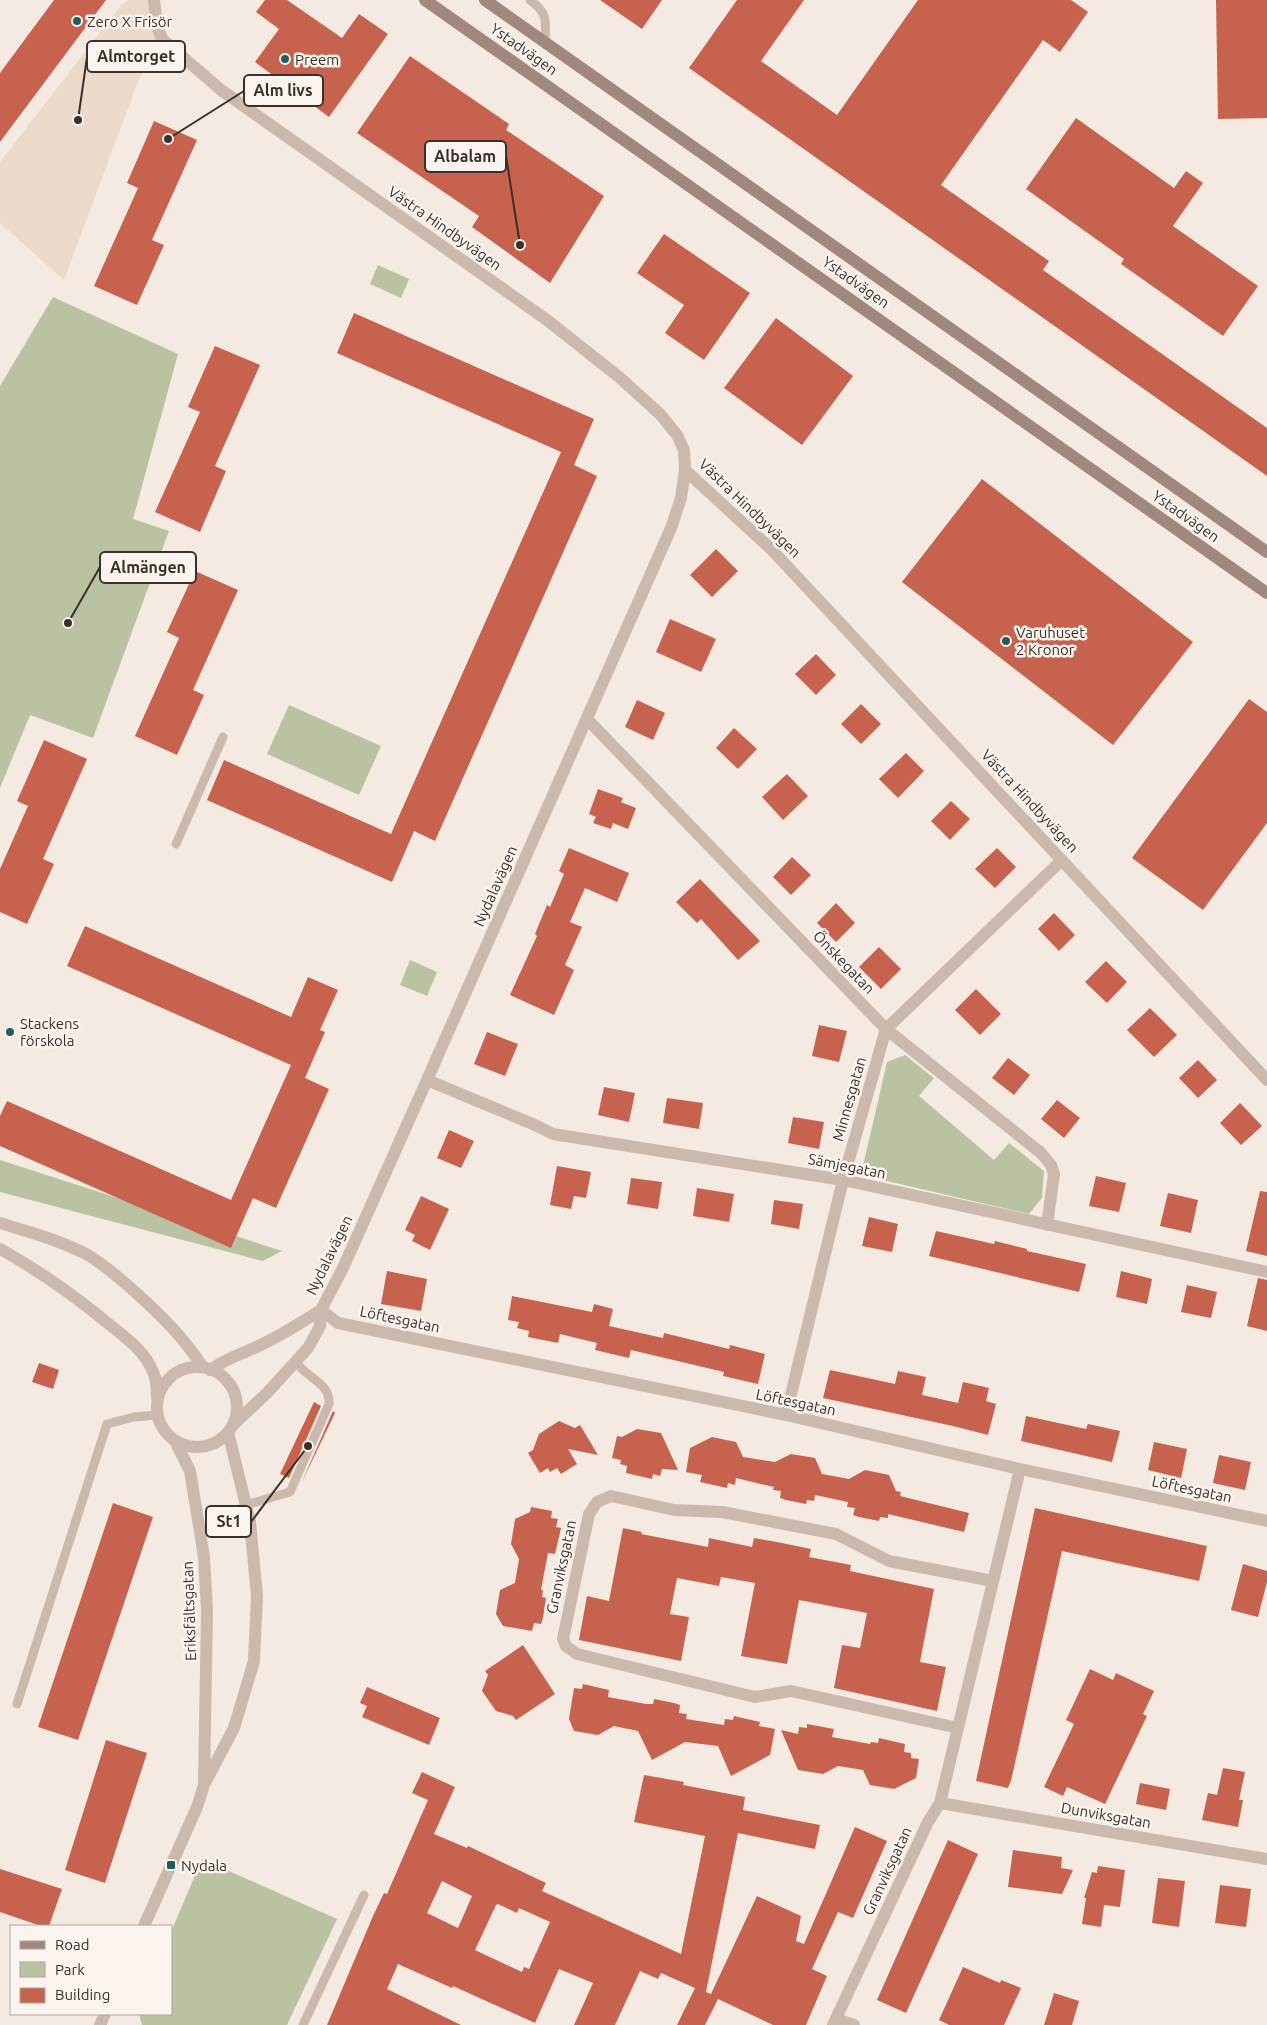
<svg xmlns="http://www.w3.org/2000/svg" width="1267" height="2025" font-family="Ubuntu,sans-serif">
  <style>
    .green { fill: #bac3a1 }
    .plaza { fill: #ebdac9 }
    .building { fill: #c6624d; fill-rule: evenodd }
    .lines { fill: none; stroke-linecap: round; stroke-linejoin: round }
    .service { stroke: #ccb9ad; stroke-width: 9 }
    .minor { stroke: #ccb9ad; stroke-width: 12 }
    .tertiary { stroke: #ccb9ad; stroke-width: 12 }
    .secondary { stroke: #a0887e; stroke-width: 12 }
    .poi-dot { fill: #205d5c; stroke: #fbf4ee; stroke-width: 2 }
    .labels { text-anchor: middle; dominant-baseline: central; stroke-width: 5; stroke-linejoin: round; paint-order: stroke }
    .poi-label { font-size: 15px; fill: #3b2f2b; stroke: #fbf4ee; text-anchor: start }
    .street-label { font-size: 15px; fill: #3b2f2b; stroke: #fbf4ee }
    .leader { fill: none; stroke: #3b2f2b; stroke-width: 2 }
    .callout-dot { fill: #3b2f2b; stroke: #fbf4ee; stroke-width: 2 }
    .callout { fill: #fbf4ee; stroke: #3b2f2b; stroke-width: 2 }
    .callout-label { font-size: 16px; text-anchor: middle; font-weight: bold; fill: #3b2f2b }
  </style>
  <rect width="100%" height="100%" fill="#f4eae1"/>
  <path class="green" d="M378,265L409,279L401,298L370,284Z
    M53,297L178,354L133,519L169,531L93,738L30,715L0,788V386Z
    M289,705L381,746L359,795L267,754Z
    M410,960L437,972L427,996L400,985Z
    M905,1055L934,1078L919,1096L994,1160L1009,1143L1044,1171L1042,1198L1029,1214L874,1178L863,1166L887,1062Z
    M0,1160L282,1251L263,1261L0,1192Z
    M202,1859L337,1919L287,2025H142L139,2014H171V1932Z"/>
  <path class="plaza" d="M128,0H154L162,39L139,79L64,280L0,223V162L122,4Z"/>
  <path class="building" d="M54,0H106L0,142V73Z
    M265,0H287L342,38L359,14L388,34L329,117L255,62L279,29L256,12Z
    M600,0H662L642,29Z
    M737,0H804L761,61L837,115L918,0H1071L1088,12L1060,52L1043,40L941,185L1049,261L1043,270L1267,428V476L689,68Z
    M1216,0H1267V118L1218,119Z
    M410,56L509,124L506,130L604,196L550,283L472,227L479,216L357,133Z
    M1076,118L1174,188L1186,171L1203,183L1173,226L1258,286L1223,336L1121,264L1124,259L1026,189Z
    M154,121L197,140L152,240L164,245L137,305L94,286L138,188L127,183Z
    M664,234L750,293L704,360L665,333L684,305L637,273Z
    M354,313L594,419L574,465L597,476L435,841L414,831L392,882L207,800L224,760L391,834L561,452L337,353Z
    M776,318L853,376L802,445L724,388Z
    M215,346L260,365L215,466L226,471L200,532L155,512L200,412L188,407Z
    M982,479L1193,642L1113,745L902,582Z
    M716,549L738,571L712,597L690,575Z
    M195,571L238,590L193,690L204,695L177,755L135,736L179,638L167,632Z
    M670,619L716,639L701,672L656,652Z
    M816,654L836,675L816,695L795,674Z
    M1249,699L1267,712V823L1203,910L1132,858Z
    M637,700L665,713L653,740L625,727Z
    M861,704L881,724L861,744L841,724Z
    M734,728L757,749L738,769L716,748Z
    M44,740L87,759L43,859L54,864L27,924L0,912V869L28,806L17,801Z
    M906,753L924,771L898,798L879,779Z
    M787,774L808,796L783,820L762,797Z
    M598,789L623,798L621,802L636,808L628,829L613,823L611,829L593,823L596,817L589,814Z
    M951,801L970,819L950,840L931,821Z
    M569,848L629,873L617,902L585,888L570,922L582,927L565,965L574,970L554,1015L510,995L537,936L535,934L547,905L550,907L564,874L559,871Z
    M997,848L1016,867L995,888L975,869Z
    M792,857L811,875L791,895L773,877Z
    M700,879L760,941L738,960L701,919L697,923L676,902Z
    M836,903L855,923L836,942L817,923Z
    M1054,913L1075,935L1059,951L1038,929Z
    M85,926L291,1017L308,977L338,990L320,1030L325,1032L305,1078L329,1089L276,1208L253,1198L231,1248L0,1146V1116L7,1101L231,1200L291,1065L67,966Z
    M879,947L901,969L881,989L859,967Z
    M1106,961L1127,982L1107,1003L1085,982Z
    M976,989L1001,1014L980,1035L955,1010Z
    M1150,1008L1177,1035L1154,1057L1127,1030Z
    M819,1025L847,1031L839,1062L812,1056Z
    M487,1032L518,1044L505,1076L474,1064Z
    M1008,1058L1030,1075L1014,1095L992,1078Z
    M1198,1060L1217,1080L1198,1098L1179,1078Z
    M604,1087L635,1093L629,1122L598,1115Z
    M667,1098L703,1103L699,1129L663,1123Z
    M1057,1100L1080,1118L1064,1138L1041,1119Z
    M1240,1103L1262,1126L1241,1145L1220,1123Z
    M793,1117L824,1122L819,1149L788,1143Z
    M449,1130L474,1141L461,1168L437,1158Z
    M557,1166L591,1172L586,1198L574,1196L571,1209L550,1205Z
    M1096,1176L1126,1183L1119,1212L1089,1206Z
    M631,1178L662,1182L658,1209L627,1204Z
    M697,1188L734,1194L729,1222L693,1216Z
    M1260,1191L1267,1192V1256L1246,1251Z
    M1168,1193L1198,1200L1191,1233L1160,1226Z
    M421,1196L449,1209L430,1250L412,1241L415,1235L405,1230Z
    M774,1200L803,1204L799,1229L771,1224Z
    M869,1217L898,1224L892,1252L862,1246Z
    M936,1231L994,1244L995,1241L1027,1249V1251L1086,1264L1079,1292L929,1256Z
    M387,1271L427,1279L421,1311L381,1304Z
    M1121,1271L1152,1279L1147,1304L1116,1297Z
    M1258,1278L1267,1280V1331L1247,1326Z
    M1187,1285L1217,1292L1211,1318L1181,1312Z
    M512,1296L592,1312L594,1304L613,1309L609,1326L663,1338L664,1333L729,1349L730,1345L765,1354L758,1384L723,1376L724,1372L631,1350L629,1358L595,1350L597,1343L560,1334L558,1343L528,1337L529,1331L517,1328L519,1322L508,1320Z
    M39,1363L59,1370L53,1389L32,1382Z
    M830,1370L895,1384L898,1371L926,1377L922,1395L958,1403L963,1382L989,1388L986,1401L996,1404L988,1435L953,1426L823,1398Z
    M314,1402L321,1406L289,1478L280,1474Z
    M333,1411L335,1413L301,1484Z
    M1026,1416L1086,1429L1088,1424L1120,1431L1112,1462L1021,1441Z
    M559,1421L575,1428L580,1425L598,1455L568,1449L577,1464L561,1474L557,1468L550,1472L548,1468L540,1473L528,1453L533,1450L539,1434Z
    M637,1429L661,1433L678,1470L662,1469L660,1476L653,1474L652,1479L626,1473L627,1466L620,1464L621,1460L612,1458L617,1436L622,1437Z
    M712,1437L736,1442L743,1457L775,1462L791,1454L815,1458L822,1474L849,1479L865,1470L889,1475L896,1491L901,1492L900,1496L969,1513L964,1532L888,1514V1518L880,1517L879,1521L859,1517L853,1515L855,1508L847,1507L848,1502L815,1495L814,1501L807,1500L806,1504L786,1500L780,1498L781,1491L773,1490L774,1487L736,1478L735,1485L728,1483L727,1488L700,1482L702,1475L686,1472L690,1448Z
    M1154,1442L1187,1449L1181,1478L1148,1470Z
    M1219,1455L1251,1462L1245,1490L1213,1483Z
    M113,1503L153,1517L78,1740L38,1727Z
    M531,1507L552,1511L551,1518L558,1519L556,1527L561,1528L555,1554L548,1553L541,1590H543L542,1597L546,1598L543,1618L541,1624L534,1623L532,1631L503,1626L496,1614L500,1590L515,1583L519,1559L511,1544L515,1519L530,1512Z
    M1035,1508L1207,1546L1199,1581L1062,1551L1011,1781L1008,1788L976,1781Z
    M623,1528L642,1532L641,1534L708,1547L709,1538L752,1547L754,1538L777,1542L811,1549L809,1557L851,1565L850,1571L934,1589L920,1662L946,1667L937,1711L834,1688L842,1645L860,1648L867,1613L799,1600L787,1664L741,1656L755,1583L721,1577L719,1586L677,1578L670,1614L689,1617L681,1661L579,1640L587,1596L609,1601Z
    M1243,1564L1267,1571V1582L1258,1617L1231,1610Z
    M523,1645L555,1694L516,1720L513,1716L496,1711L482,1691L488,1675L485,1671Z
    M1090,1669L1113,1680L1116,1673L1154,1691L1143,1714L1147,1716L1105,1804L1067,1787L1063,1796L1044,1787L1074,1724L1066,1720Z
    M583,1684L609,1690L608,1697L646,1704H653L654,1699L674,1703L680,1705L679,1713L687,1714L686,1719L724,1725L725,1719L733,1720L734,1716L760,1722L759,1726L775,1729L770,1755L731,1776L718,1746L685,1742L652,1760L638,1731L614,1726L598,1735L574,1731L569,1719L574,1688L582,1689Z
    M367,1687L440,1718L429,1745L362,1717L367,1706L360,1703Z
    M807,1724L834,1729L832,1737L870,1744L871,1742L878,1743L879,1738L905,1744L904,1752L911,1753V1758L919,1759L916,1778L894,1789L870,1785L863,1770L838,1766L823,1774L798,1770L781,1730L798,1734L799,1727L807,1728Z
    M106,1740L147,1753L105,1883L65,1870Z
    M1223,1768L1245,1772L1239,1800H1243L1238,1827L1202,1820L1208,1793L1217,1795Z
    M422,1772L455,1787L434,1834L467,1848L468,1846L546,1883L542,1891L681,1954L705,1836L634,1822L644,1775L684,1782L683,1785L745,1797L743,1810L820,1825L815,1849L738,1833L706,1992L711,1994L757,1896L801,1916L796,1941L804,1944L855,1827L887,1841L853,1918L838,1912L812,1969L827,1976L806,2025H773L718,1999L705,2025H677L695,1988L661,1973L658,1979L640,1971L615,2025H574L593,1983L559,1969L535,2023L453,1986L452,1988L398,1964L387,1989L461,2025H327L373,1916L384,1893L387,1894L428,1800L412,1793ZM442,1881L472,1896L458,1928L427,1913ZM498,1904L517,1913L519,1908L550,1922L529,1969L524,1967L522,1972L475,1950L496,1905Z
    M1140,1783L1170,1789L1166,1810L1136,1804Z
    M948,1840L978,1854L906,2013L877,2000Z
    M1013,1850L1062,1857L1061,1868L1073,1870L1062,1894L1008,1887Z
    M1098,1866L1125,1870L1120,1907L1104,1905L1101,1927L1082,1924L1086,1898H1084L1092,1872L1097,1873Z
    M0,1869L62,1889L49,1926H41L0,1912Z
    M1158,1878L1185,1881L1179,1927L1152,1923Z
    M1220,1885L1251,1889L1246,1927L1215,1923Z
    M963,1967L1000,1983L1001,1980L1021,1988L1004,2025H949L939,2020Z
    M1054,1993L1079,2001L1072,2025H1044Z"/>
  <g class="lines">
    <path class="service" d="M530,0C548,13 546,21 545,42
      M176,844L223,737
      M246,1505L290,1492L329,1404C331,1383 306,1378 296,1362
      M17,1704L107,1424L134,1417L157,1415
      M303,2025L364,1895"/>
    <path class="minor" d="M154,0L157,26L162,39L221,90L547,320L619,377L660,414L677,435L684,450L685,470L771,549L1267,1080
      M587,719L886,1029L1041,1153L1051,1165L1054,1174L1047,1225
      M427,1080L535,1125L553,1134L843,1180L1267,1272
      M321,1310L338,1323L786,1415L1020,1469L1267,1521
      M210,1370C223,1361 231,1358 245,1352C272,1341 297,1325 321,1310
      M786,1415L843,1180L886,1029L1062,860
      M233,1425L267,1393L308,1348L320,1326L321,1310L343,1268L427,1080L671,528L681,498L685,470
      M958,1728L791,1691L755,1697L577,1654L566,1646L563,1639L589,1514L597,1502L611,1496L674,1510L722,1512L836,1534L889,1561L993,1581
      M940,1803L1267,1859
      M836,2019L854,2025
      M833,2025L928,1822L940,1803L1020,1469"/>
    <path class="tertiary" d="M0,1223C29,1232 59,1240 86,1254C104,1264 119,1278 134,1291C162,1316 182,1336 203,1367
      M0,1249C40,1271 75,1296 110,1325C126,1338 145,1351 153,1372C157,1380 157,1389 157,1398
      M157 1407a40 40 0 1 1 80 0a40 40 0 1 1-80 0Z
      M175,1441L190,1471L204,1557L207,1611L204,1782
      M144,1926L197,1807L204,1785L234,1728L254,1661L257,1596L250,1522L228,1432
      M100,2025L105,2014"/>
    <path class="secondary" d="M425,0L1267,593
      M485,0L1267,552"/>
  </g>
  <g class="poi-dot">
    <circle cx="77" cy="21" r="5"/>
    <circle cx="285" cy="59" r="5"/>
    <circle cx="1006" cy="641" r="5"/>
    <circle cx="10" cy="1032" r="5"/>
    <rect x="166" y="1860" width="10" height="10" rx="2.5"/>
  </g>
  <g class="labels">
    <g class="poi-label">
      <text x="87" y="21">Zero X Frisör</text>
      <text x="295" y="59">Preem</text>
      <text x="1016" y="632">Varuhuset<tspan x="1016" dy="17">2 Kronor</tspan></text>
      <text x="20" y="1023">Stackens<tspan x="20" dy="17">förskola</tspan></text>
      <text x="181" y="1865">Nydala</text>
    </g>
    <g class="street-label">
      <text transform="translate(524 49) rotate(35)">Ystadvägen</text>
      <text transform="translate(445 228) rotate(35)">Västra Hindbyvägen</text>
      <text transform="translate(856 282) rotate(35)">Ystadvägen</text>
      <text transform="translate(750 508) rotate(44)">Västra Hindbyvägen</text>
      <text transform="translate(1186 516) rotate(35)">Ystadvägen</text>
      <text transform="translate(1030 801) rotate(47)">Västra Hindbyvägen</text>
      <text transform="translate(495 886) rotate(-66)">Nydalavägen</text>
      <text transform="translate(844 962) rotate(46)">Önskegatan</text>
      <text transform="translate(849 1099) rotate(-74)">Minnesgatan</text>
      <text transform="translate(847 1166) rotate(11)">Sämjegatan</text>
      <text transform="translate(329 1255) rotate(-64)">Nydalavägen</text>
      <text transform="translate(400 1319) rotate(12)">Löftesgatan</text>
      <text transform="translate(796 1402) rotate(12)">Löftesgatan</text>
      <text transform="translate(1192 1489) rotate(12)">Löftesgatan</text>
      <text transform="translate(561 1567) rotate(-78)">Granviksgatan</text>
      <text transform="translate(189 1611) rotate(-92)">Eriksfältsgatan</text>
      <text transform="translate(1106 1815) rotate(10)">Dunviksgatan</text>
      <text transform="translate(887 1871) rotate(-65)">Granviksgatan</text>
    </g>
  </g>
  <path class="leader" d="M78 120L87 57M168 139L244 91M520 245L506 156M68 623L100 567M308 1446L251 1522"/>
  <g class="callout-dot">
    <circle cx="78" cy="120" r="5"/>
    <circle cx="168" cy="139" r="5"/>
    <circle cx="520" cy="245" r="5"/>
    <circle cx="68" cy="623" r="5"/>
    <circle cx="308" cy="1446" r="5"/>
  </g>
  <g class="callout">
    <rect x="87" y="41" width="98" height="31" rx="5"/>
    <rect x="244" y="75" width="79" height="31" rx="5"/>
    <rect x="425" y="141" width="81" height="31" rx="5"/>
    <rect x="100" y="552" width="96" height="31" rx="5"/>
    <rect x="206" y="1506" width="45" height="31" rx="5"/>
  </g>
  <g class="callout-label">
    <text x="136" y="62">Almtorget</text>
    <text x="283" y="96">Alm livs</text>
    <text x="465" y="162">Albalam</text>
    <text x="148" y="573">Almängen</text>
    <text x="229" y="1527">St1</text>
  </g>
  <rect x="10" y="1925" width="162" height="90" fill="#fbf4ee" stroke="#aea5a0"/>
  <rect x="20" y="1941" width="25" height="8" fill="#a0887e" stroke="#aea5a0"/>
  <text x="55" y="1950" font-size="15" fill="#3b2f2b">Road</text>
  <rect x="20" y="1962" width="25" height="15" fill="#bac3a1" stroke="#aea5a0"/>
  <text x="55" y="1975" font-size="15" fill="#3b2f2b">Park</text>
  <rect x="20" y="1988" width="25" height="15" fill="#c6624d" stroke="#aea5a0"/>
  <text x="55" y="2000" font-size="15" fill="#3b2f2b">Building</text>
</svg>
